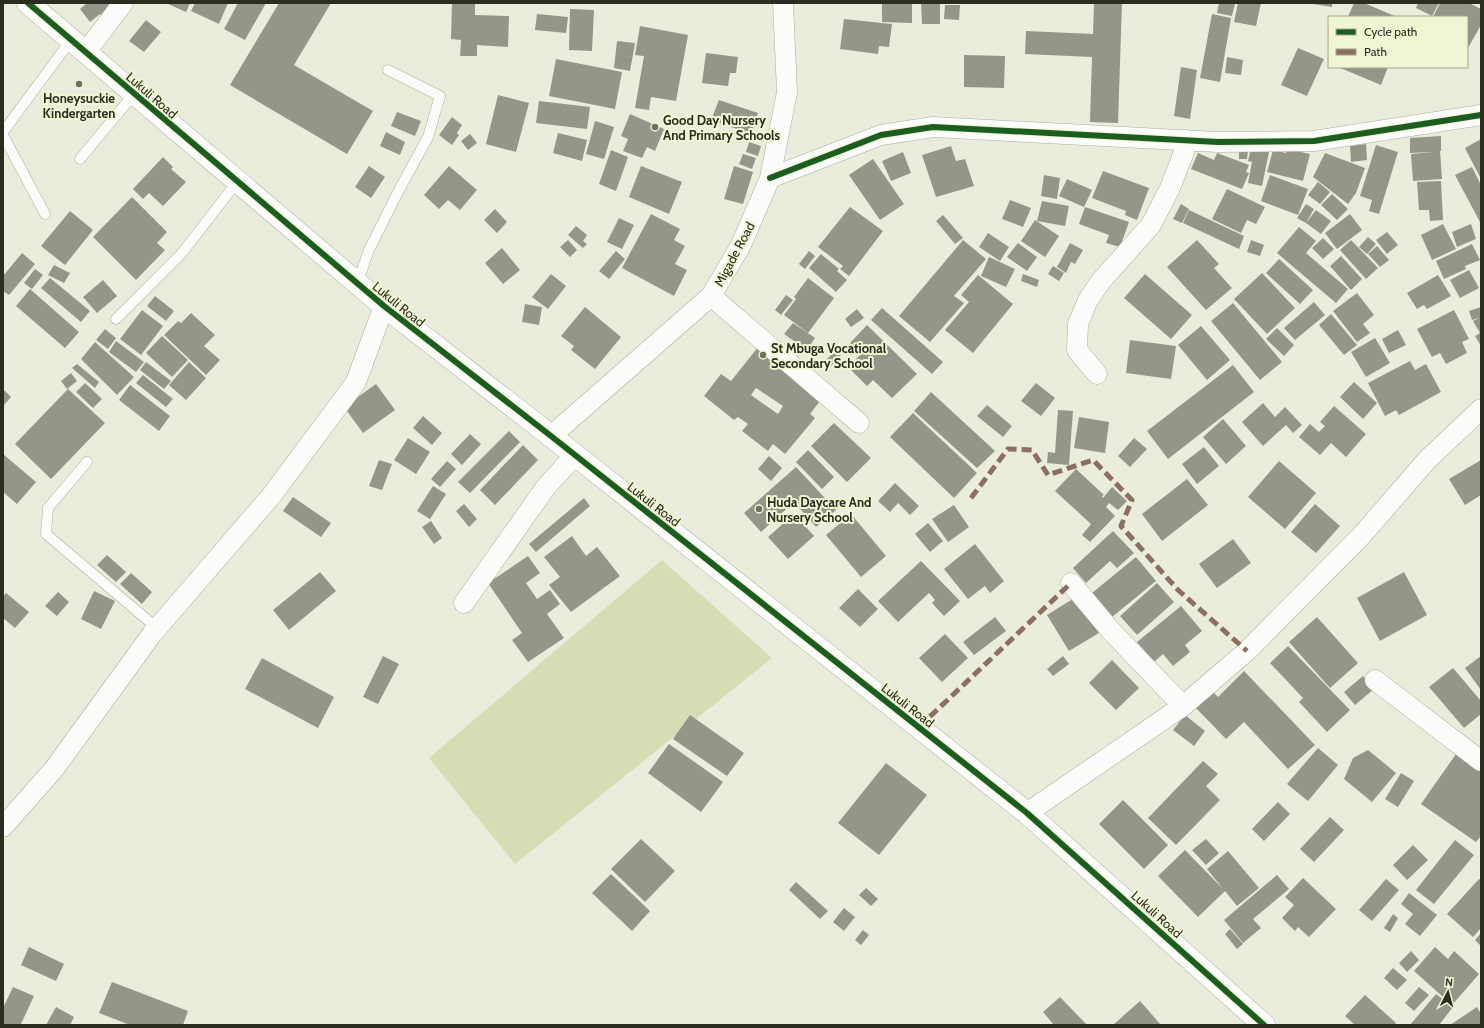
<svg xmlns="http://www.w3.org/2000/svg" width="1484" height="1028" font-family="Cabin,sans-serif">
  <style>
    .green { fill: #d8dcb4 }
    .building { fill: #949689; fill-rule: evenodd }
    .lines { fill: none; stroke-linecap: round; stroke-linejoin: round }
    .lane-casing { stroke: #aaac9e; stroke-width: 11 }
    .street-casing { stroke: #aaac9e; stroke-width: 21 }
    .secondary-casing { stroke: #aaac9e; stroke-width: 23 }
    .lane { stroke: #fcfcfa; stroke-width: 10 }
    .street { stroke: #fcfcfa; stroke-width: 20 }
    .secondary { stroke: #fcfcfa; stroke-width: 22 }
    .quiet { stroke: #8d6e63; stroke-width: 5; stroke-dasharray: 10 5; stroke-linecap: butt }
    .cycleway-casing { stroke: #f1f5d4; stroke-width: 8 }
    .cycleway { stroke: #1b5e20; stroke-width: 6 }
    .poi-dot { fill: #6f7062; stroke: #f1f5d4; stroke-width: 1.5 }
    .labels { text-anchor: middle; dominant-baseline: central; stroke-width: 4; stroke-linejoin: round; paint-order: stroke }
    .street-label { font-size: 13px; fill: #2c2d21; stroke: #f1f5d4 }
    .poi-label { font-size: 13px; font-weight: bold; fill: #2c2d21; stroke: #f1f5d4; text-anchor: start }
  </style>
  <rect width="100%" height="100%" fill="#ebeddc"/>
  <path class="green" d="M662,560L772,658L515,864L429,758Z"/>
  <path class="building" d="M87,3H109L114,9L103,18L100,14L90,22L80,9Z
    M166,3H190L186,12Z
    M195,3H228L219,24L191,11Z
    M238,3H266L245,40L224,29Z
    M279,3H331L294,65L373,111L347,154L230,85Z
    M452,3H475V15L509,16L508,47L477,45V56H460L461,40L451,39Z
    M882,3H912V23L882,22Z
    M921,3H940V24H922Z
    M1094,3H1122L1118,123L1090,122L1092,57L1025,54L1026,31L1093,34Z
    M1219,3H1235L1232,16L1217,13Z
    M1238,3H1261L1256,26L1234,22Z
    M1307,3H1332V7Z
    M1354,3H1364L1397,17H1348Z
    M1418,3H1439L1432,16L1416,8Z
    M1440,3H1469L1481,9V25L1468,48L1467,17H1433Z
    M945,5H960L959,20L944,19Z
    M570,9L594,10L592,51L569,50Z
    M537,14L568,17L566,33L535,30Z
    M1212,14L1231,18L1220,82L1200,78Z
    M844,19L892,24L889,47L879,46L878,54L840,49Z
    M146,20L161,32L144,52L129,41Z
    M640,26L688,35L676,101L651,97L649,110L635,108L644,56L635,55Z
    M617,41L635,43L630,71L614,68Z
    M1298,48L1324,59L1307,96L1281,85Z
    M706,53L738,57L736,73H730L728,86L702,83Z
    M964,55L1005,56L1004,88L964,87Z
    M1227,57L1243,60L1241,75L1225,73Z
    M556,59L622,72L615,109L549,96Z
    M1181,67L1197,70L1190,119L1174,116Z
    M1338,67H1388L1381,85Z
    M498,95L529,103L516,152L486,144Z
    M719,100L758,113L751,134L711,120Z
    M539,101L590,107L587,129L536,123Z
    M397,112L421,121L415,136L391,126Z
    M630,114L664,129L655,151L647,147L642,158L623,151L628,139L621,136Z
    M452,117L462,125L457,133L459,135L452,145L439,135Z
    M595,121L614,127L604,159L586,154Z
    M386,132L405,142L400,155L380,146Z
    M558,133L587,140L582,161L553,153Z
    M470,134L477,143L468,150L461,141Z
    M1441,136V151H1440L1442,179L1413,181L1411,154L1433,152L1410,153V138Z
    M1481,139V179L1465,148Z
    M749,142L761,146L758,156L746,152Z
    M1366,144L1367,160L1351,162L1350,146Z
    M1376,145L1398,152L1379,214L1369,211L1372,200L1360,196Z
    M951,146L956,161L965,159L974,186L936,197L922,155Z
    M1251,148L1269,152L1262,186L1248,183L1252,162L1248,161Z
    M1287,149L1310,154L1303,181L1267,172L1273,150L1286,153Z
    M611,150L628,157L616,191L599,184Z
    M1239,150L1248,151L1247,159H1239Z
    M903,152L911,173L891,181L882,161Z
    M1198,153L1214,160L1217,153L1249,165L1246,172L1249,173L1242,189L1191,169Z
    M1325,153L1365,168L1356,193L1348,204L1313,177Z
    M743,154L756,158L752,169L739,164Z
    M163,157L173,167L171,169L186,182L163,206L149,193L143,199L133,189Z
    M873,159L904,204L880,220L849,175Z
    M369,166L385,177L371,198L355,187Z
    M449,166L477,190L460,210L448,200L439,209L424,195Z
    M641,166L682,182L669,214L629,197Z
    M734,166L753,172L743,204L724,199Z
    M1472,167L1481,185V224L1455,175Z
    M1103,171L1149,188L1137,220L1125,215L1126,211L1092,198Z
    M1044,175L1060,178L1057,199L1041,196Z
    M1270,175L1308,189L1298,215L1261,201Z
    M1067,179L1092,190L1084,207L1059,196Z
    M1441,181L1443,220L1430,221L1429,210H1419L1417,182Z
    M1318,182L1330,192L1320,204L1308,195Z
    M1227,189L1265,207L1256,224L1247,220L1241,233L1212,219Z
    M1332,194L1348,209L1337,220L1321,205Z
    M132,197L167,232L157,243L165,250L136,280L93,237Z
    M1010,200L1031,208L1023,227L1002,219Z
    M1042,201L1069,206L1065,226L1037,221Z
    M1181,204L1189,209L1182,223L1173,219Z
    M1306,204L1314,209L1306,223L1297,218Z
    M850,207L883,231L849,276L840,269L843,266L818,247Z
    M1085,207L1129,222L1120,247L1106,243L1109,235L1079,224Z
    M495,209L507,222L497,233L484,220Z
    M1189,210L1244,236L1239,249L1183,223Z
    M1316,210L1331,221L1321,234L1306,223Z
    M70,211L93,230L65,265L41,246Z
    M651,214L680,229L674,240L685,246L675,264L687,270L674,296L622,268Z
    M1350,214L1362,230L1337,249L1325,233Z
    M943,215L963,238L955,244L936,221Z
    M619,218L634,225L622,249L607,242Z
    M1035,220L1059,236L1045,257L1021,241Z
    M1443,224L1456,249L1432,260L1421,235Z
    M1471,224L1476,239L1457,247L1452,232Z
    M576,226L587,235L583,241L587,244L583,248L568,235Z
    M1299,227L1316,241L1306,253L1348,289L1336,303L1277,253Z
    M1387,232L1398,245L1387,254L1376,240Z
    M988,233L1009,247L1000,261L979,247Z
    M1368,237L1376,244L1367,254L1359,247Z
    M1323,238L1334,249L1323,259L1312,248Z
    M568,240L577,250L570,257L560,247Z
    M963,240L986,259L954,296L964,303L930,342L899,316Z
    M1197,240L1219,264L1214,268L1232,288L1206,310L1167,267Z
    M1251,240L1264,245L1260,256L1247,252Z
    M1351,240L1378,268L1366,279L1340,250Z
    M1018,243L1037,257L1027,271L1007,257Z
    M1070,243L1083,250L1075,264L1071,262L1066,273L1057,267Z
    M1472,244L1480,260L1465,266L1466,269L1444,279L1436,261Z
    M1377,246L1389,260L1380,267L1368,254Z
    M502,248L520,270L503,284L485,263Z
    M616,251L625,259L609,279L599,271Z
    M809,251L815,256L805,269L799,264Z
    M22,253L35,264L9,295L3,291V276Z
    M821,254L839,269L837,271L847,280L836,292L809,268Z
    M1341,256L1362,279L1351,290L1330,266Z
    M989,257L1015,269L1006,287L981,276Z
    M1279,259L1313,290L1300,304L1266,273Z
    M54,265L70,273L64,283L48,275Z
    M1053,266L1064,273L1059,281L1048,274Z
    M35,269L43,275L32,289L24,283Z
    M1469,270L1479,288L1460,298L1450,280Z
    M1262,273L1295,308L1267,334L1234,299Z
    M551,274L566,286L548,309L532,297Z
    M1023,274L1039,280L1037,287L1021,281Z
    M1145,274L1192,315L1171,339L1124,298Z
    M978,275L1013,304L973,353L945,330L969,302L961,295Z
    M1438,275L1451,296L1427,309L1424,305L1417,309L1407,293Z
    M50,278L90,311L81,322L41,288Z
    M808,278L834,298L808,333L784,315L796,299L794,297Z
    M103,280L117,296L97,313L83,297Z
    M30,289L79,332L65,348L16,306Z
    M1357,293L1374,315L1363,324L1370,333L1357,342L1333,311Z
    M786,295L793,300L781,315L775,310Z
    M155,296L174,311L166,321L147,306Z
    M1314,302L1325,315L1295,340L1284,328Z
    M1233,303L1282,362L1260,380L1211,321Z
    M525,304L542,307L539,325L522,322Z
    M585,307L621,337L595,369L571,350L574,346L561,336Z
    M1481,307V346L1475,336L1480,333L1473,321L1479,318L1472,320L1469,311Z
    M882,308L943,362L932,374L871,320Z
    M857,309L864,318L851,327L845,319Z
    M142,310L163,326L141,355L120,339Z
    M1454,310L1469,339L1462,342L1467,353L1446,364L1440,353L1432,357L1417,329Z
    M191,313L215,335L204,346L220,360L206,375L164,335L178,321L181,323Z
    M1331,314L1357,345L1344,355L1319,325Z
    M793,323L815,338L807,350L784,334Z
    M867,325L917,374L892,398L873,380L867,386L848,367L861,354L850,343Z
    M1201,326L1230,360L1207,380L1178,345Z
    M1277,328L1294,345L1284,356L1266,339Z
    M105,329L116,338L108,349L96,340Z
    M1398,330L1406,345L1389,353L1382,339Z
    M162,336L188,360L172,377L146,353Z
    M1375,338L1390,363L1366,377L1351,352Z
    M1130,340L1176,346L1171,379L1126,373Z
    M116,341L144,362L136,372L109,352Z
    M95,342L134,377L117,395L81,359Z
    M759,346L823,397L810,414L815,418L785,454L773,444L768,451L742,431L748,424L738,417L734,420L704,396L721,374L731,381ZM756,388L783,406L778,414L751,395Z
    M835,351L841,356L828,369L822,364Z
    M1410,361L1415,370L1426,364L1441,392L1399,415L1396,410L1385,416L1368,383Z
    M146,362L171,381L164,389L140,370Z
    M189,362L206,378L186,400L169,385Z
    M77,364L99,382L95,388L72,368Z
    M1233,365L1254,392L1168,459L1147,431Z
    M71,373L77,381L67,389L61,381Z
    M143,375L173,399L166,407L136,383Z
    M1354,382L1377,403L1363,419L1340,397Z
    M85,383L102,399L93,408L76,392Z
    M1036,383L1055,398L1041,416L1021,401Z
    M376,384L395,410L363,433L344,407Z
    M130,385L170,416L159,431L119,400Z
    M3,389L11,397L3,406Z
    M68,389L105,423L51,479L15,444Z
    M931,392L995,451L977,468L914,411Z
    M1263,403L1275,417L1285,407L1302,425L1293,433L1286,425L1263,446L1242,422Z
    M987,405L1012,426L1003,437L977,416Z
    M1334,406L1366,434L1346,457L1331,443L1320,455L1299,437L1310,424L1319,432L1325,426L1320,422Z
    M1058,410L1073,411L1069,465L1047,463L1048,452L1055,453Z
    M913,413L977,473L954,498L890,437Z
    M423,416L442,433L432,445L413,428Z
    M1079,417L1109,422L1105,453L1074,448Z
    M1223,419L1246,446L1226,464L1203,437Z
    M834,423L871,458L847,482L811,446Z
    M509,431L520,442L470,493L458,482Z
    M470,434L481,444L462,465L451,454Z
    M408,438L430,452L416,474L394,460Z
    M1134,438L1147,449L1130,467L1118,456Z
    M523,445L538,460L495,505L480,490Z
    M1204,447L1219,466L1197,484L1182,464Z
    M808,450L834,477L822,489L796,462Z
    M3,454L36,482L17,504L3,492Z
    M769,456L782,468L771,481L758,469Z
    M379,460L392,464L382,490L369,486Z
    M1481,460V495L1465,505L1449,479Z
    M447,461L456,469L440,487L431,479Z
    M1279,461L1316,493L1285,529L1248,497Z
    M796,467L836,510L816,527L794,502L761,532L744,513Z
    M1076,469L1104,495L1102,496L1103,498L1112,487L1127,501L1118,510L1109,503L1106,507L1115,516L1090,542L1082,535L1091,524L1055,491Z
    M1187,479L1208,505L1162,541L1142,514Z
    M895,483L919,506L910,515L898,503L890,512L878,501Z
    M433,486L446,494L430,519L417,511Z
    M293,497L331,523L321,537L283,511Z
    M584,498L590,506L536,552L529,544Z
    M464,504L477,519L469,527L456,511Z
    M1315,504L1340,526L1316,553L1291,532Z
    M954,505L969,527L948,542L932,519Z
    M794,514L814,536L788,559L768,537Z
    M851,514L886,556L861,577L826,535Z
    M431,521L442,538L434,544L422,527Z
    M928,523L943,541L930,552L915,534Z
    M1113,531L1134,553L1117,568L1110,561L1086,583L1073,568Z
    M572,536L586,556L597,547L620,576L571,612L549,585L560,577L544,557Z
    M1233,539L1251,563L1217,588L1199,564Z
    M975,544L1004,581L990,593L985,586L968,599L944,569Z
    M107,555L126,572L116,582L97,565Z
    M528,556L540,573L526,583L537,599L550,590L560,604L547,614L564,638L528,662L512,640L522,633L488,583Z
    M1136,557L1156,581L1112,617L1092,593Z
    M921,561L960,601L944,616L932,603L935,600L929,593L898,622L878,601Z
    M320,572L336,591L289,630L273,610Z
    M1404,572L1427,615L1380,641L1357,598Z
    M131,573L152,592L142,604L120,584Z
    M1157,583L1174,602L1137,635L1120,616Z
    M858,589L878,609L860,627L839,608Z
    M94,591L115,601L101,629L81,619Z
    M58,592L69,602L57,616L45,606Z
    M6,593L29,612L15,628L3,618V597Z
    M1076,597L1099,633L1069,651L1047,615Z
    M1181,606L1202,631L1185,645L1190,652L1173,666L1163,654L1154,662L1137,642Z
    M995,617L1006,631L974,655L963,642Z
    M1317,617L1358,663L1330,688L1289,642Z
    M945,634L968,658L942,682L919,658Z
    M1288,646L1350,710L1327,732L1299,702L1303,698L1270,663Z
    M383,656L399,664L378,704L363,697Z
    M1063,656L1069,664L1053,676L1047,669Z
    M1481,656V690L1465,668Z
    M262,658L334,697L318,728L245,689Z
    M1112,660L1139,688L1116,710L1089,683Z
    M1453,668L1481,701V714L1464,728L1429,687Z
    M1244,671L1315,745L1288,769L1244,722L1226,739L1195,707L1212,691L1218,697Z
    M1363,676L1374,689L1355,705L1344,692Z
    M690,715L744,753L727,776L673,739Z
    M1185,715L1205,731L1194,746L1173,730Z
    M669,744L723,782L701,812L648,773Z
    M1318,748L1338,765L1308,801L1287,784Z
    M1368,750L1396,773L1372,802L1344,779L1353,758Z
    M1456,754L1481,771V836L1476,842L1421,804Z
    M1203,761L1218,774L1206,786L1220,800L1176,845L1148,818Z
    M886,763L927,795L879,855L838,823Z
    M1401,773L1414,781L1398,807L1385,799Z
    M1123,800L1168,845L1144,869L1099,824Z
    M1278,802L1290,814L1264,841L1252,829Z
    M1330,817L1344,830L1314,862L1300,849Z
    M641,839L675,871L645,902L611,869Z
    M1206,839L1219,853L1206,865L1192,850Z
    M1455,840L1474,855L1434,904L1416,890Z
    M1413,845L1428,860L1407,880L1393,865Z
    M1185,850L1223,889L1207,869L1228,851L1259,888L1237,906L1225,891L1198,917L1158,876Z
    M611,874L650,911L632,931L592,893Z
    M1277,875L1289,889L1253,919L1261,928L1243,943L1224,920Z
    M1303,878L1336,909L1309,937L1298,927L1295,931L1282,918L1294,905L1285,897Z
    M1386,879L1399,890L1372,921L1359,910Z
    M1479,879L1481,880V928L1473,937L1447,914Z
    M796,882L828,911L820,919L789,890Z
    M866,888L878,899L871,906L859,895Z
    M1409,893L1437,915L1420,936L1405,924L1413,914L1401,904Z
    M844,908L855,917L844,931L833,922Z
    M1393,914L1398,918L1390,932L1384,928Z
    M1230,929L1243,944L1237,949L1225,934Z
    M863,930L869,935L861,945L855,940Z
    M1481,933V946L1475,940Z
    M29,947L64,964L56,981L21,965Z
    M1435,947L1448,959L1454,951L1479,974L1452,1005L1414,971Z
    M1411,951L1419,960L1407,972L1399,963Z
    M1393,968L1407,980L1397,990L1384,978Z
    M112,982L188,1011L183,1025H130L99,1013Z
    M13,987L34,996L21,1024L23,1025H3V1008Z
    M1419,987L1429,995L1414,1011L1405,1003Z
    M1436,994L1453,1007L1439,1025H1410Z
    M1365,995L1396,1023L1394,1025H1355L1345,1016Z
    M1060,997L1087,1025H1054L1043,1012Z
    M1140,1001L1161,1025H1113Z
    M56,1007L74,1017L70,1025H46Z
    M1477,1007L1481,1014V1025H1450Z"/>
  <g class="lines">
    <g class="lane-casing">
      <path id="lane" d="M3,132L71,40
        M3,135L45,214
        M80,159L134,94
        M357,284L369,250L399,190L428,137L440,96L388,70
        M116,319L182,253L237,182
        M87,462L48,508L46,534L157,628"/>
    </g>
    <g class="street-casing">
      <path id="street" d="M86,52L123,3
        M770,178L881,135L933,127L1218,142L1314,141L1481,115
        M711,296L859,423
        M1097,374L1077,350L1078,324L1088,300L1101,281L1151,225L1170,188L1184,152L1185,140
        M551,436L711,296L741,245L770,178L787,92L783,3
        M1071,583L1112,632L1183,706
        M464,603L546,487L575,455
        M1375,680L1481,761
        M1027,813L1183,706L1247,651L1362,535L1428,459L1481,409
        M3,827L54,769L152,634L272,495L356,382L384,306"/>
    </g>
    <g class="secondary-casing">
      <path id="secondary" d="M28,3L384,306L551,436L1027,813L1264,1025"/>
    </g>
    <use href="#lane" class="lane"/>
    <use href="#street" class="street"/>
    <use href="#secondary" class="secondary"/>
    <path class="quiet" d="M971,498L1008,449L1032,450L1048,475L1093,460L1132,500L1121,526L1178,590L1247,651
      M919,727L1071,583"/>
    <g class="cycleway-casing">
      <path id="cycleway" d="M28,3L384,306L551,436L1027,813L1264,1025
        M770,178L881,135L933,127L1218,142L1314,141L1481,115"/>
    </g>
    <use href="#cycleway" class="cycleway"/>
  </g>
  <g class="poi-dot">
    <circle cx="79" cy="84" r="4"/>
    <circle cx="655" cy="127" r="4"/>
    <circle cx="763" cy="355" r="4"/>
    <circle cx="759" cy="509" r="4"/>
  </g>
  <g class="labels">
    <g class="street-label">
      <text transform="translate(152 95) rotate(41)">Lukuli Road</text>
      <text transform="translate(734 254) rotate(-62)">Migade Road</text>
      <text transform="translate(399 304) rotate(39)">Lukuli Road</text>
      <text transform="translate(654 504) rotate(38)">Lukuli Road</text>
      <text transform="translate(908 705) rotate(38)">Lukuli Road</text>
      <text transform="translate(1157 914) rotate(42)">Lukuli Road</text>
    </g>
    <g class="poi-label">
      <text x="79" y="98" text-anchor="middle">Honeysuckie<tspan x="79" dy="15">Kindergarten</tspan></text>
      <text x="663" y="120">Good Day Nursery<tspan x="663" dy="15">And Primary Schools</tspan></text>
      <text x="771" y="348">St Mbuga Vocational<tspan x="771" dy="15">Secondary School</tspan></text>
      <text x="767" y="502">Huda Daycare And<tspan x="767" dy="15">Nursery School</tspan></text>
    </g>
  </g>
  <rect width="1484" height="1028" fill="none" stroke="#2c2d21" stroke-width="8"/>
  <rect x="1328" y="16" width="140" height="52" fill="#f1f5d4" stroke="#a2a58c"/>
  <rect x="1336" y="29" width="20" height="6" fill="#1b5e20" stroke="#a2a58c"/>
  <text x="1364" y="36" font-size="12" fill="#2c2d21">Cycle path</text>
  <rect x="1336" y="49" width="20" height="6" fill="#8d6e63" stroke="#a2a58c"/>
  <text x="1364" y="56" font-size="12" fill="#2c2d21">Path</text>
  <g transform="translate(1448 992) rotate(6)" stroke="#f1f5d4" stroke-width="3" paint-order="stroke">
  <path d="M0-3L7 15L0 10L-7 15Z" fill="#2c2d21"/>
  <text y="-6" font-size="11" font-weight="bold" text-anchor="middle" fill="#2c2d21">N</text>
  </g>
</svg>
